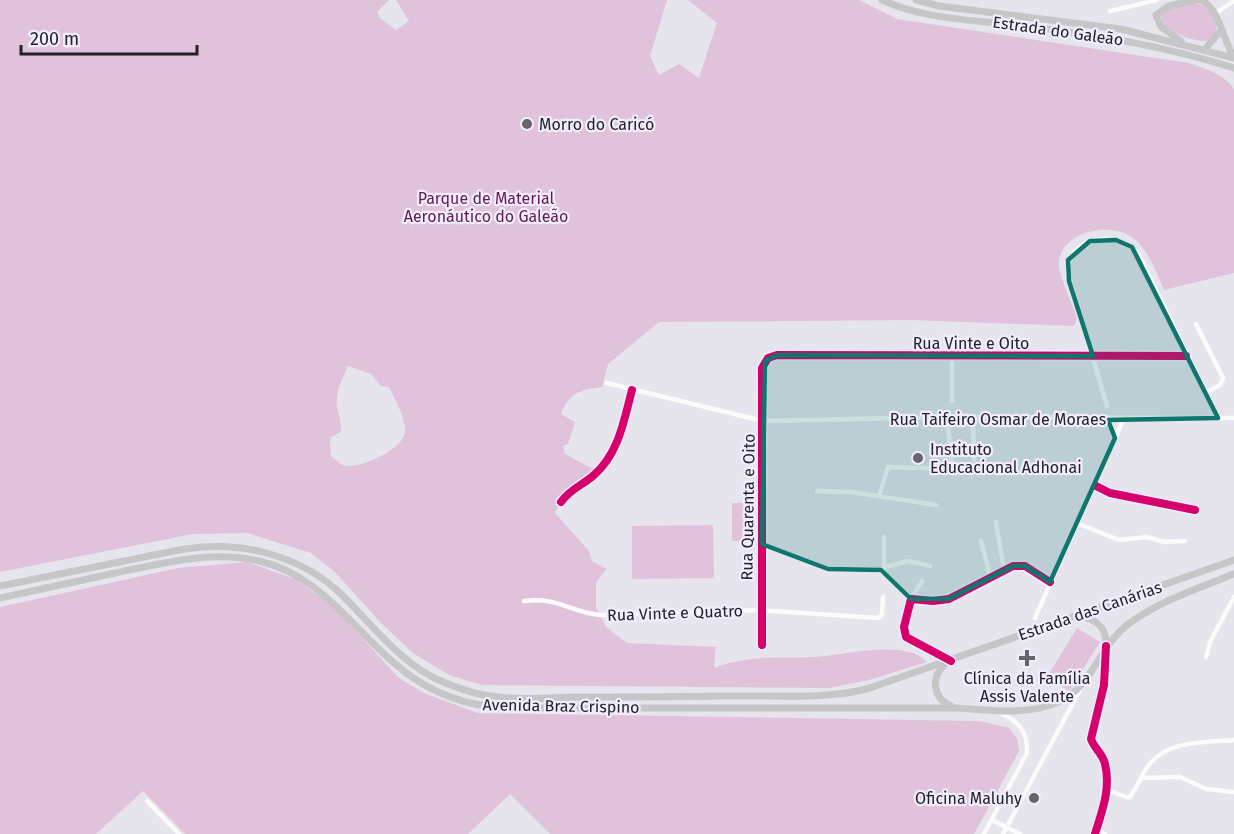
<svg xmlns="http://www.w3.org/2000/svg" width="1234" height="834" font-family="'Fira Sans',sans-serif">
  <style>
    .green { fill: #e0c3db; fill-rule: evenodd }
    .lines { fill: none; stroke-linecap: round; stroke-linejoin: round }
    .street { stroke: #fbfbfc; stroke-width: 4.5 }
    .secondary { stroke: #c6c6c9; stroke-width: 7 }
    .cycleway-casing { stroke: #f2edfe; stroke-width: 11 }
    .cycleway { stroke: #d6006c; stroke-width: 8 }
    .marked { fill: #0f766e; fill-opacity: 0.2; stroke: #0f766e; stroke-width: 4.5; stroke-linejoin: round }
    .poi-dot { fill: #67656c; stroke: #f2edfe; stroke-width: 2 }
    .labels { text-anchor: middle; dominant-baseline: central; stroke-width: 4.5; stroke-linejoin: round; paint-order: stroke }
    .street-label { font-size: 16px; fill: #222127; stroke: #f2edfe }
    .poi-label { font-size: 16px; fill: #222127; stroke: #f2edfe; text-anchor: start }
    .park-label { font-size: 16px; fill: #611a51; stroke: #f2edfe }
  </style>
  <rect width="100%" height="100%" fill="#e6e4ed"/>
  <path class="green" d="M0,0H389L377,12L380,18L396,30L409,21L396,0H667L650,56L659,75L679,64L699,78L717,23L688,0H679H859L897,19L1189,63C1206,69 1224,74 1234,89V273L1164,290C1156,272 1149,250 1133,238C1110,221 1060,231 1059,264C1059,277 1073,305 1077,318L1074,326L912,320L659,322L608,364L602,387C581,389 568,394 561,414L575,422L568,444L563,446L565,454L593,469L566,489L555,513L589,551L592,561L607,569L596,582V607L606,627L627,643L716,647L714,668C747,655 779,658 814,657C844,656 904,638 927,662L869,680L829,688L482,685L449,675L413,653L381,623L335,572L311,553L247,533L193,534L0,572ZM348,366L371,374L381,386L389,387C395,401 406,417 405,432C403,450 357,471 342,465C339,463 334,458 331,456L330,438L340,432C342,423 339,417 337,408C335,392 342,380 348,366Z
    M1195,3C1210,7 1219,20 1216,36C1212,39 1209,42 1203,41C1194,41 1168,32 1163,24C1163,23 1161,15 1161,14L1168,8Z
    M732,503H753V541H732Z
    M713,525L714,578L632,579V526Z
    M247,562L295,579L333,606L399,678L424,693L478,713L980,721L1009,728L1017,739L1019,751L974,834H550L510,794L468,834H185L143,791L96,834H0V607L178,568Z
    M1077,628L1100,642L1069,691L1047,677Z"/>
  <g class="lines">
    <path class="street" d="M1110,11L1157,0
      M1216,13L1234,1
      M1196,324L1223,378L1220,385L1205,393
      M607,383L763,421L947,417L1234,418
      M952,401V336
      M1107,406L1068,274C1068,235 1114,230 1138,253L1218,418
      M973,418L974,460
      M1108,420L1115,438
      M1096,486L1110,493L1195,510
      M817,491L851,492L936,505
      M879,496L888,467L949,469L952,465L947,417
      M561,502C570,489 583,485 594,475C619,453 624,420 632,390
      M996,522L1004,570
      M1079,524L1119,540L1147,537L1164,542L1185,541
      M884,537V573L911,599L922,581
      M981,541L990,575
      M762,544L828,569L878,570L884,573
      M885,567L908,561L930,566
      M524,601C560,597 569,612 600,615L760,610L878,618L882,615L883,597
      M1035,618L1123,420
      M762,645V368L768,358L777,355L1186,356
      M1206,657L1210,642L1234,597
      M948,660L906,637L904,627L911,599L933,601L949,599L1013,566H1025L1050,582
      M1141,778L1180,777L1206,789L1234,792
      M1107,790L1129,798C1137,788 1141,776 1148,766C1167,740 1205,742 1234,740
      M147,801L179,834
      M992,820L1020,834
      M1096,830L1105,834
      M984,834L1027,753C1028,732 1019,721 1000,713
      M1003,834L1081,688
      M1095,834C1102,811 1111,789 1105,764C1103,754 1094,748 1091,739L1104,685L1106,649"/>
    <path class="secondary" d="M882,0C925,20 978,20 1025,26C1096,35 1165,46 1234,68
      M916,0L939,6L1121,29L1234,58
      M1200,0C1220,8 1222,39 1234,57
      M1181,41L1161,27L1156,15L1169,6L1195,0
      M1204,50L1220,32
      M0,586L184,549C240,540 302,555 343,596C374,627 401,664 443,682C458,688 474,694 490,696C517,700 545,698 572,697C622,697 672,697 722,696C769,695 822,700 867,689L1234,560
      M0,598C38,590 77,581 115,573C163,563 210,550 259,561C318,574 351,626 394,663C428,693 469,708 514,708H959C1001,711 1057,720 1086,679C1100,660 1108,640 1127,625C1159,601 1197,589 1234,574
      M1080,617C1097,618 1107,629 1106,646
      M945,664C930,678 933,698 951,706"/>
    <g class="cycleway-casing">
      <path id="cycleway" d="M1096,486L1110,493L1195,510
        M561,502C570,489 583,485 594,475C619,453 624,420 632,390
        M762,645V368L768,358L777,355L1186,356
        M951,661L906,637L904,627L911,599L933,601L949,599L1013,566H1025L1050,582
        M1095,834C1102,811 1111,789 1105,764C1103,754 1094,748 1091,739L1104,685L1106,646"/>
    </g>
    <use href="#cycleway" class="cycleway"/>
  </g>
  <path class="marked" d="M1116,240L1132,247L1218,418L1108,420L1115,438L1050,582L1025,566H1013L949,599H911L881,570L828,569L762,544L765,361L777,355L1093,356L1069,281L1068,260L1090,241Z"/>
  <g class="poi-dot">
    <circle cx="527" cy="124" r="6"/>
    <circle cx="918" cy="458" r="6"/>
    <path d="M1024 649h6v6h6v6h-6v6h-6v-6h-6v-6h6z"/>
    <circle cx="1034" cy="798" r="6"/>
  </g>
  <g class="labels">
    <g class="street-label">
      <text transform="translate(1058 31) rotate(8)">Estrada do Galeão</text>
      <text x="971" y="343">Rua Vinte e Oito</text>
      <text x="998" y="419">Rua Taifeiro Osmar de Moraes</text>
      <text transform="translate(748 507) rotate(-89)">Rua Quarenta e Oito</text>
      <text transform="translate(1090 611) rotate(-19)">Estrada das Canárias</text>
      <text transform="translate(675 613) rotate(-2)">Rua Vinte e Quatro</text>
      <text transform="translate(561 706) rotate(1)">Avenida Braz Crispino</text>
    </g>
    <g class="poi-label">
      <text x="539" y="124">Morro do Caricó</text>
      <text x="930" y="449">Instituto<tspan x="930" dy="18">Educacional Adhonai</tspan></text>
      <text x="1027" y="678" text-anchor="middle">Clínica da Família<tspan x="1027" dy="18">Assis Valente</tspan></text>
      <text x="1022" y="798" text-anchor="end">Oficina Maluhy</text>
    </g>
    <g class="park-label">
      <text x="486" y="198">Parque de Material<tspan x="486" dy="18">Aeronáutico do Galeão</tspan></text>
    </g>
  </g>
  <path d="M21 45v9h176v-9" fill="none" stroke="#222127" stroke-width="3"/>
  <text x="30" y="45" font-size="18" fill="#222127" stroke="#f2edfe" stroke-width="4.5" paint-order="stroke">200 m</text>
</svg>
